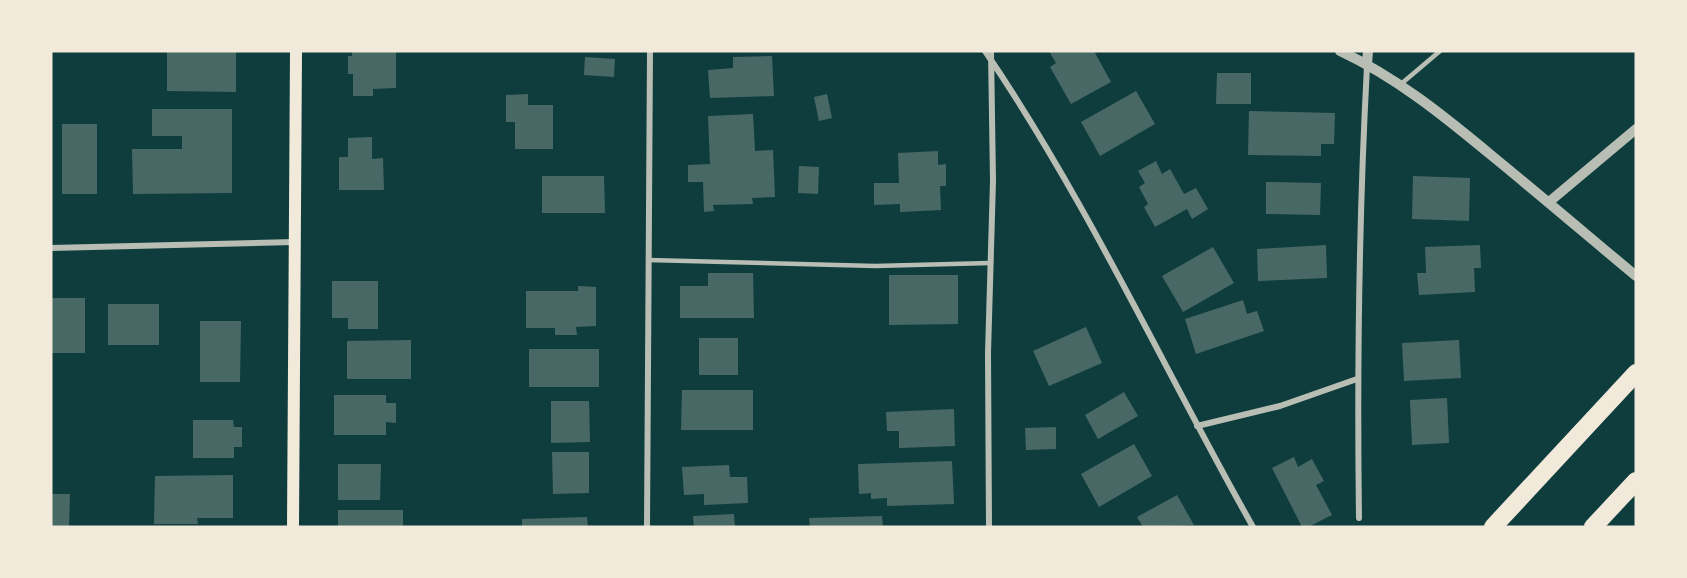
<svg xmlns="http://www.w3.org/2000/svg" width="1687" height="578" font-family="Barlow,sans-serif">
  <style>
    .building { fill: #486865 }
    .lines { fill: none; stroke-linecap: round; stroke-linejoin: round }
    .service { stroke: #b8beb3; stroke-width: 4.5 }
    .minor { stroke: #b8beb3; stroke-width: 6 }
    .tertiary { stroke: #b8beb3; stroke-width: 10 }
    .secondary { stroke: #f1e9da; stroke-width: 12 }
    .motorway { stroke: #f1e9da; stroke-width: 18 }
  </style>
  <rect width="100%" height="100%" fill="#0f3d3e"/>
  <path class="building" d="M167,51H236V92L167,91Z
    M352,51H396V88L373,89V96H353V74H348V56H352Z
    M1049,51H1094L1111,82L1071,104L1050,67L1056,63Z
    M772,56L774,96L710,98L708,70L733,68V57Z
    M585,57L615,59L614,77L584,75Z
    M1217,73H1251V104H1216Z
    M1136,91L1155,124L1100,156L1081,122Z
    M528,94V105H553V149H515V122H506V95Z
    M827,94L832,118L819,121L814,97Z
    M152,109H232V193L133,194L132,149H182V136H152Z
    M1249,111L1335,113L1334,144H1321V156L1248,155Z
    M753,114L755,151L773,150L775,197L752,198L753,204L713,205L714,211L704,212L703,182H688V165L710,164L708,116Z
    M62,124H97V194H62Z
    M372,137V159L383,158L384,190H339V157H348V138Z
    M938,151V165L946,164V186H940L941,210L900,212V204L874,205V183H899L898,153Z
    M1156,161L1162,174L1170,169L1184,194L1196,188L1208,209L1192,219L1187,209L1155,227L1144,207L1148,204L1139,187L1145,183L1138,171Z
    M799,166L819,167L818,194L798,193Z
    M542,176H604L605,213H542Z
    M1413,176L1470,178L1469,221L1412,219Z
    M1266,182L1321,183L1320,215L1266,214Z
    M1326,245L1327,278L1258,281L1257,249Z
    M1480,245L1481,268H1474L1475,292L1419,295L1417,273H1426L1425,247Z
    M1213,247L1234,283L1183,312L1162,276Z
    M708,273H753L754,318H680V286H708Z
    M889,275H958V324L889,325Z
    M332,281H378V329H348V318H332Z
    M578,286L596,287V326L576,327L577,335H555V328H526V291H578Z
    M51,298H85V353H51Z
    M1243,300L1247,314L1257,311L1264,331L1196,354L1185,319Z
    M108,304H159V345H108Z
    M200,321H241L240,382H200Z
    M1086,327L1102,363L1049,386L1033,351Z
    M699,338H738V375H699Z
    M411,340V379H347V341Z
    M1459,340L1461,378L1404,381L1402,343Z
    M529,349H599V387H529Z
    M682,390H753V430H681Z
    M1124,392L1138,416L1098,439L1085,415Z
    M334,395H386V403H396V423L386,422V435H334Z
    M1447,398L1449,443L1412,445L1410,400Z
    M551,401H589L590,442L551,443Z
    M954,409L955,446L899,448V431H887L886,412Z
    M193,420H233L234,427H242V447H234V458H193Z
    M1056,427V449L1026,450L1025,428Z
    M1134,444L1152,476L1099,507L1081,474Z
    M552,452H589V493L553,494Z
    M1294,457L1298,467L1312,459L1324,481L1316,485L1332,515L1308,527H1302L1272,468Z
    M952,461L954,504L887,506V498L871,499V493L859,494L858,464Z
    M338,464H381L380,500H338Z
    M729,465L730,477H747L748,503L704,505V494L684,495L682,467Z
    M233,475V518H197L198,524H154L155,476Z
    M51,494H70L69,527H51Z
    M1177,495L1194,525L1143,527L1137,517Z
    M338,510H403V527H338Z
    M734,514L735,527H694L693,516Z
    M882,516L883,527H810L809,518Z
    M587,517L588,527H522V519Z"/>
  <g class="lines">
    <path class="service" d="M1401,84L1440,51
      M648,260L875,266L990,263"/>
    <path class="minor" d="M985,51C1087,201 1164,369 1253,527
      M51,248L294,242
      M1197,426L1280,406L1357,379
      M1359,518C1357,367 1359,216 1367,66
      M647,527L650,51
      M989,527L988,353L993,181L991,51"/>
    <path class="tertiary" d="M1340,51C1396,77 1444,116 1491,155C1540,195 1588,236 1636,276
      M1367,64L1368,51
      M1549,202L1636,129"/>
    <path class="secondary" d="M293,527L296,51"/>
    <path class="motorway" d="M1493,527L1636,373
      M1593,527L1636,481"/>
  </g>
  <rect width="1687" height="578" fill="none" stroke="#f1e9da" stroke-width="105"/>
</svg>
